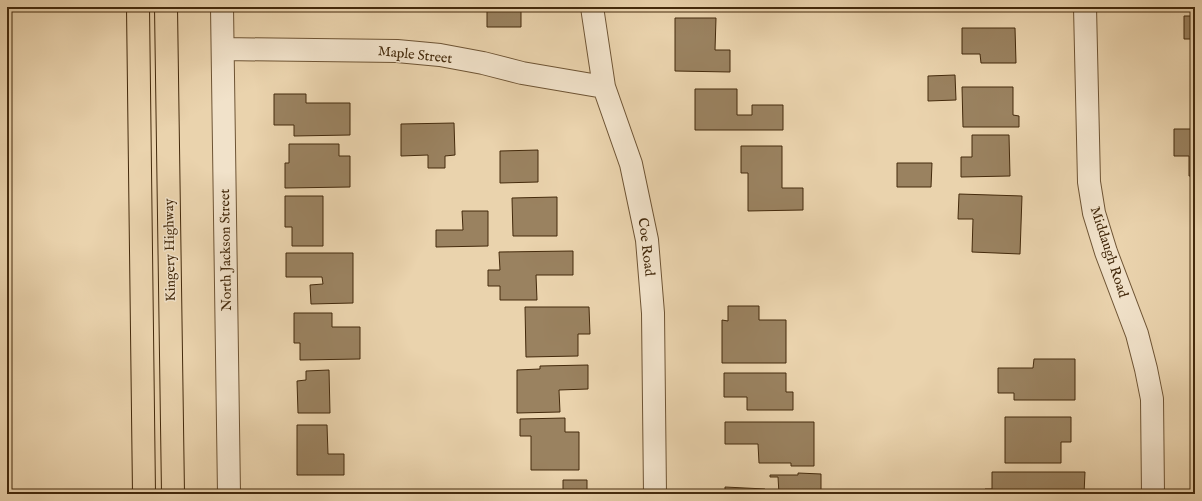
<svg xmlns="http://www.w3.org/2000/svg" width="1202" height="501" font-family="'IM FELL English',serif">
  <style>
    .building { fill: #9a8260; stroke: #442a0c }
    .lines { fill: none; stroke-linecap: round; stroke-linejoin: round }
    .minor-casing { stroke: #6e5434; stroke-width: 24 }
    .highway-casing { stroke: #442a0c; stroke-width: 24 }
    .minor { stroke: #f1e2ca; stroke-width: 22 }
    .highway { stroke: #ead3ad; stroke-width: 22 }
    .labels { text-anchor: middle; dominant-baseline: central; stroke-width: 3; stroke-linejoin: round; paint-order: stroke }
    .street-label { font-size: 14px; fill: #442a0c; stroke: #f1e2ca }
  </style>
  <rect width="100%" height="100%" fill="#ead3ad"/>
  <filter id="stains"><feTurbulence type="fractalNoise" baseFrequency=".005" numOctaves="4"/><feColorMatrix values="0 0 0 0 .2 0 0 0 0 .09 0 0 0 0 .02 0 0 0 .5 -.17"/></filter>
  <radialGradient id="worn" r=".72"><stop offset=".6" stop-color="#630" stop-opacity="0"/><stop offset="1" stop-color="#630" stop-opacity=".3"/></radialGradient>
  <path class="building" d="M487,7H521V27H487Z
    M947,7H1014V9L947,10Z
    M1184,16H1195V61H1191V39H1184Z
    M675,18H716L715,50H730V72L675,71Z
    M962,28H1015L1016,63H981L980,54H962Z
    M955,75L956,100L928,101V76Z
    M962,87H1013V115L1019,116V127H963Z
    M695,89H737V115H752V105H783V130H695Z
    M274,94H306V103H350V135L294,136V125H274Z
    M454,123L455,155L445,156V168H428V155L401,156V124Z
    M1174,129H1195V176H1189V156H1174Z
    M972,135H1009L1010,176L961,177V157H972Z
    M289,144H339V156H350V187L285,188V163H289Z
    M741,146H782V188H803V210L748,211V173H741Z
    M538,150V182L500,183V151Z
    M897,163H932L931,187H897Z
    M959,194L1022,196L1020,254L972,252L973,219H958Z
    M285,196H323V246H292V227H285Z
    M557,197V236H513L512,198Z
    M462,211H488V246L436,247V230H463Z
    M573,251V275H536L537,300H500V286H488V270H500L499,252Z
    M286,253H353V303L311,304L310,285L323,284L322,277H286Z
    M728,306H759V320H786V363H722V320L728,321Z
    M525,307H589L590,334H578V356L526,357Z
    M294,313H332V327H360V359L300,360V343H294Z
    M1034,359H1075V400H1014V393H998V368H1033Z
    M588,365V389L559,390L560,412L517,413V370L540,369V366Z
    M329,370L330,413H298L297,381L306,380V371Z
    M724,373H786V392H793V410H747V397H724Z
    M1005,417H1071V442H1061V463H1005Z
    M565,418V432H579V470H531V436H520V419Z
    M725,422H814V466H791V463H759L758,444H725Z
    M297,425H327L328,454H344V475H297Z
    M992,472H1085L1084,494H985V489H992Z
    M798,473L821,474V494H779L778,477H770V475H798Z
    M563,480H587V494H532V490L563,491Z
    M725,487L765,489V494H725Z"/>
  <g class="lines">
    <g class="minor-casing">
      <path id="minor" d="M222,7L229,494
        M592,7L604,87L631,164L647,240L653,313L655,494
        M1085,7L1089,182L1094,213L1106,252L1137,334L1146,369L1152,399L1153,494
        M223,49L397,51L440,55L483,63L522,73L604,87"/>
    </g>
    <g class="highway-casing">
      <path id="highway" d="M138,7L144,494
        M166,7L173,494"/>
    </g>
    <use href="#minor" class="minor"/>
    <use href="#highway" class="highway"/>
  </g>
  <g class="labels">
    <g class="street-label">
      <text transform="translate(415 55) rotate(6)">Maple Street</text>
      <text transform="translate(646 247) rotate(83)">Coe Road</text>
      <text transform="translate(170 250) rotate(-91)">Kingery Highway</text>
      <text transform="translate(226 250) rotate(-91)">North Jackson Street</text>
      <text transform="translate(1109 252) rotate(72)">Middaugh Road</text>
    </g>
  </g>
  <rect width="1202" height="501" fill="none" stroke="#ead3ad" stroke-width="24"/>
  <rect x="8" y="8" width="1186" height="485" fill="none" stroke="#442a0c" stroke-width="2"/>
  <rect x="12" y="12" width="1178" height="477" fill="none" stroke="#442a0c"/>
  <rect width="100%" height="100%" filter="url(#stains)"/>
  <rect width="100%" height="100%" fill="url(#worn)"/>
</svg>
